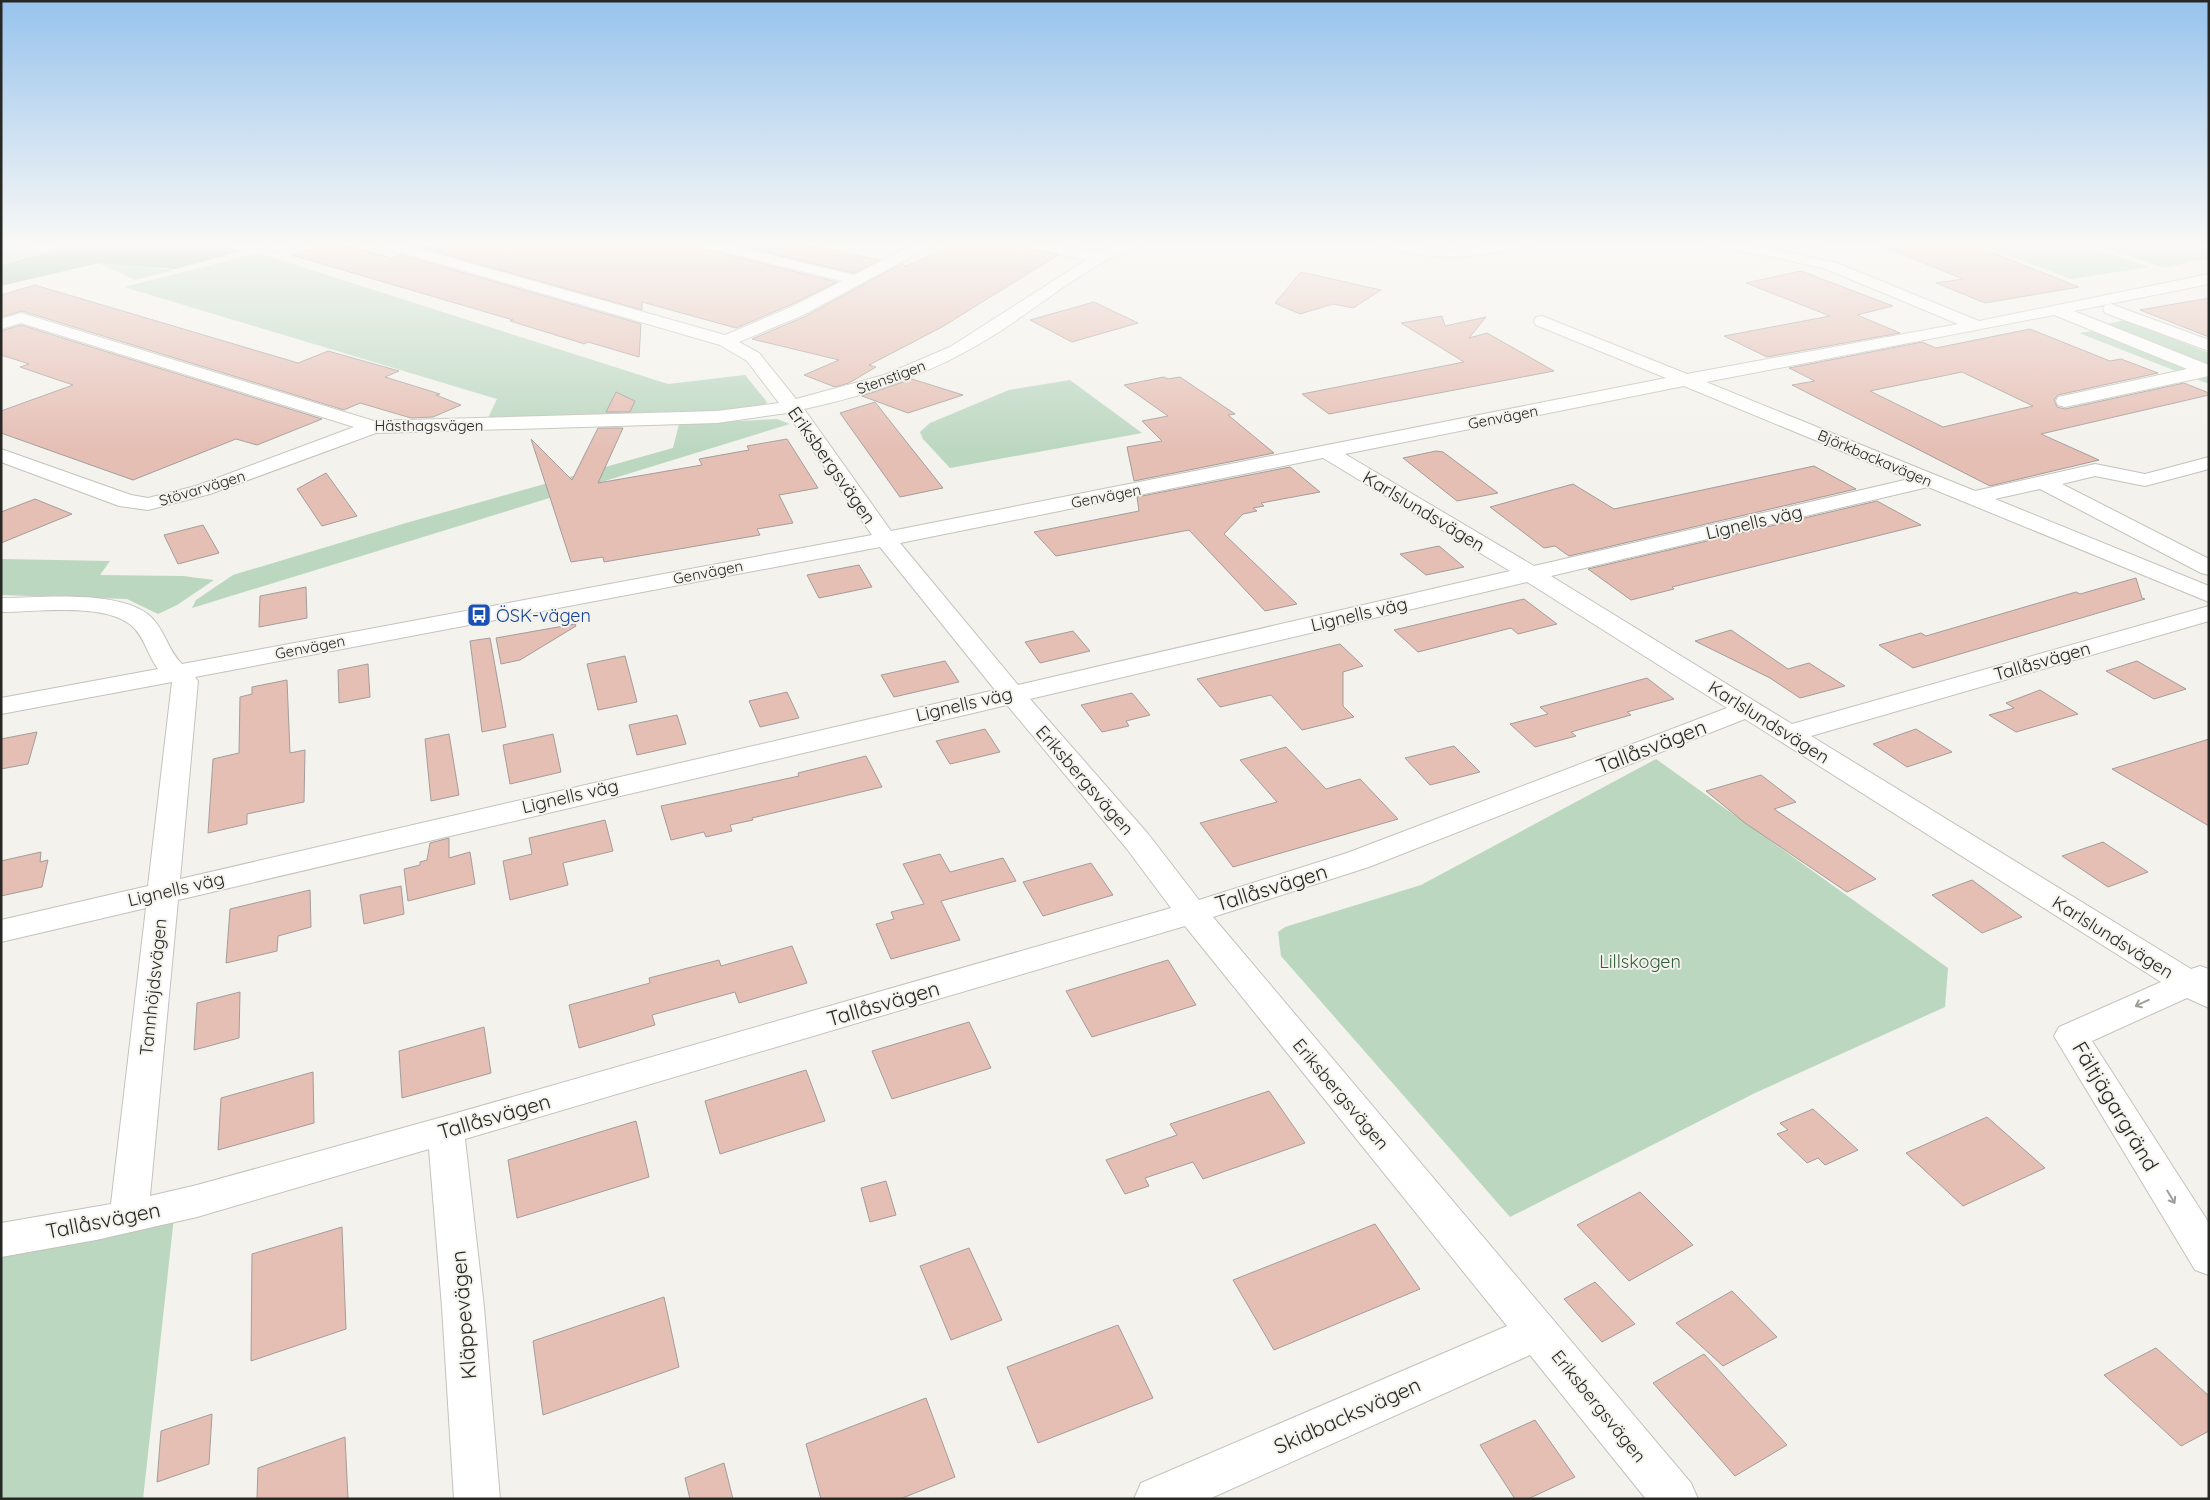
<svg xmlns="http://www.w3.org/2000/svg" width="2210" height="1500" font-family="Quicksand,sans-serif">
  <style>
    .green { fill: #bbd7c0 }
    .forest { fill: #99b79f }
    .building { fill: #e5beb4; stroke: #a49d9b; fill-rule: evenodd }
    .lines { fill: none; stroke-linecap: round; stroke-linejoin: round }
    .minor-casing { stroke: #c3c2bc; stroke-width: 2 }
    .minor { fill: #fff; fill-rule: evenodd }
    .oneway { stroke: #9e9e9c }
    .labels { text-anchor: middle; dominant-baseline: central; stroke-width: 4; stroke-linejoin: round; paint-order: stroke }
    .far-street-label { font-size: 15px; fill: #272724; stroke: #f3f2ec }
    .street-label { font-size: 18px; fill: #272724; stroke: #f3f2ec }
    .transit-label { font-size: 18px; fill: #164399; stroke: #f3f2ec; text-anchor: start }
    .park-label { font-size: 18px; fill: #31603d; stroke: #f3f2ec }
    .near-street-label { font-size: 21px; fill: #272724; stroke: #f3f2ec }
  </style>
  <rect width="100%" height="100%" fill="#f3f2ec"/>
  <path class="green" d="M1,242H12L49,251L1,264Z
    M1750,242H1848L1795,250Z
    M1973,242H2077L2149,267L2071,279Z
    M2087,242H2176L2209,249V258L2164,268Z
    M258,253L668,384L745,375L767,402L763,407L716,412L488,418L497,399L124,287Z
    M98,263H109L174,270L135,280Z
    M2125,320L2209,353V366L2102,325Z
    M2092,331L2209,374V384L2079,333Z
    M1070,380L1142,433L950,468L923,439L920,432L930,423L1009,390Z
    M777,419L790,424L192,608L196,600L233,575L406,523L673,448L679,424Z
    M1,559L110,561L100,575L183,576L214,580L177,605L158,614L127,599L1,595Z
    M1656,759L1948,968L1945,1007L1755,1093L1510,1217L1281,956L1278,932L1285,927L1421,885Z
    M174,1217L143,1499H1V1252Z"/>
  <path class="forest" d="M43,242H207L242,251L175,269L99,263L1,286V265L63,248Z"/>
  <path class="building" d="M332,242L391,258L402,255L641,324L639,357L588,342L584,344L575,341L510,321L513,320L292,255Z
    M444,242H691L695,247L837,282L790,305L736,328L642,302V310L423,248Z
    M723,242H793L880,260L854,273Z
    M958,242H1017L1021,247L1058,255L942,327L869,365L876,367L849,383L835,387L804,375L839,360L752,339L804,317L901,264L907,266Z
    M1872,242H1965L2079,287L1985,303L1936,283L1963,279Z
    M1801,271L1893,306L1857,315L1900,333L1767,357L1724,336L1830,316L1746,283Z
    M1301,272L1381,290L1353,308L1333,304L1300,314L1275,303Z
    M35,285L298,363L328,351L399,371L385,377L440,394L436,395L461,405L433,417L411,418L360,403L344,410L22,311L1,317V295Z
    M2209,298V337L2140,310Z
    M1094,302L1138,323L1072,342L1030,320Z
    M1442,316L1445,326L1486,317L1469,338L1487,333L1554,371L1329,414L1302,394L1464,362L1401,323Z
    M21,325L322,419L257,445L236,439L133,480L1,433V411L73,385L20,367L29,364L1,355V331Z
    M2030,329L2110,361L2121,359L2158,373L2058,395L2054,400L2057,407L2065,409L2184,383L2209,393V395L2041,434L2099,460L1990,486L1792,385L1815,381L1789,368L1922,342L1936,348ZM1962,372L2033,406L1943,427L1870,391Z
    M1164,377L1168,379L1180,377L1235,414L1228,415L1274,453L1134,481L1127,447L1162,441L1142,421L1168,416L1124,385Z
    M912,379L963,395L908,413L862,396Z
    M616,392L635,401L630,412H606Z
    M875,402L912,449L943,488L900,497L840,413Z
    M598,428H623L598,483L702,465L699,459L749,450L747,446L787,439L818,488L779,495L793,523L757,529L760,535L604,562L603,557L571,562L531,439L572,480Z
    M1436,451L1443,452L1498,493L1457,501L1403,458Z
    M1814,466L1856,489L1569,556L1555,546L1544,548L1490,507L1573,484L1614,509Z
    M1290,467L1320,492L1261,503L1264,506L1253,508L1257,511L1243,514L1224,534L1297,604L1265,611L1189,530L1056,556L1034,532L1139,511L1137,497Z
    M326,473L357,516L322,526L297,489Z
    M35,499L72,514L1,543V512Z
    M1877,501L1921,525L1672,587L1674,589L1631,600L1588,569Z
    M203,525L219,553L178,564L164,535Z
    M1439,546L1464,567L1426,575L1400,554Z
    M859,565L872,587L819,598L807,575Z
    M2136,578L2142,598L2145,599L1913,668L1879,645L1921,633L1926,636L2076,592L2080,594Z
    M306,587L307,618L259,627L260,596Z
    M1524,599L1557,624L1518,634L1511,628L1418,652L1394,630Z
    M575,624L576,626L520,660L501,664L496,638Z
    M1731,630L1788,669L1809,663L1845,686L1800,698L1770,678L1695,641Z
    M1073,631L1090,651L1040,663L1025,642Z
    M490,638L506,727L482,732L470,641Z
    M1340,644L1363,666L1343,672V706L1354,717L1302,730L1271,695L1220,707L1197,679Z
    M625,656L637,702L598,710L587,664Z
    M945,661L959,682L894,697L881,675Z
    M2137,661L2186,689L2154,699L2106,671Z
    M368,664L370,697L339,703L338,670Z
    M1647,678L1674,699L1627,712L1631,715L1571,732L1576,736L1535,747L1510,724L1548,714L1540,707Z
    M287,680L290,753L305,750L304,802L247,814V824L208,833L213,759L239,753L240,697L252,694V687Z
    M2040,690L2078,714L2016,732L1989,715L2014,708L2006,703Z
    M787,692L799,718L760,727L749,701Z
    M1132,693L1150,715L1126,721L1129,726L1102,732L1081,705Z
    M677,715L686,744L637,755L629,725Z
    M985,729L1000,752L950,764L936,741Z
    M1916,729L1952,752L1907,767L1873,744Z
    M37,732L28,764L1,769V739Z
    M449,734L459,795L431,801L425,739Z
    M553,734L561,772L510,784L503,745Z
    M2209,739V826L2112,769Z
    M1454,746L1480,772L1430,785L1405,758Z
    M1286,747L1326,789L1360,779L1398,819L1233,867L1200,823L1277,802L1240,760Z
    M866,756L882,787L752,818L753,820L730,825L732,831L706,837L704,832L671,840L661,806L799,776L798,773Z
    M1761,775L1796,802L1774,809L1876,879L1847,892L1745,823L1706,791Z
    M605,820L613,851L563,863L568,885L510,900L503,861L532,854L529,838Z
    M449,838V858L470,852L475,884L408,901L404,869L420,865V862L427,860L430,843Z
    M2103,842L2148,872L2108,887L2062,856Z
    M41,852L40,862L48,860L42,887L1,896V861Z
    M940,854L950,872L1003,858L1016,881L941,901L960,940L891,959L876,924L894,919L891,912L924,904L903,864Z
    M1091,863L1113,895L1043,916L1023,882Z
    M1972,880L2022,917L1982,933L1932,895Z
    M401,886L404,914L364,924L360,895Z
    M310,890L311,927L278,936L277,951L226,963L230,909Z
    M792,946L807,983L739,1003L735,992L652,1015L655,1025L579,1048L569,1005L650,983L649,978L719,960L721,966Z
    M1168,960L1196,1005L1092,1037L1066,991Z
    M240,992L239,1038L194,1050L197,1003Z
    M969,1022L991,1068L892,1099L872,1051Z
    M484,1027L491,1073L402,1098L399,1051Z
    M806,1070L825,1121L720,1154L705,1101Z
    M313,1072L314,1123L218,1150L221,1098Z
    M1269,1091L1305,1143L1203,1179L1193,1162L1145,1178L1149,1186L1125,1194L1106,1160L1177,1135L1170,1124Z
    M1813,1109L1858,1150L1825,1165L1818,1158L1807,1163L1777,1134L1788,1130L1780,1123Z
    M1987,1117L2045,1168L1963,1206L1906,1153Z
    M636,1121L649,1177L517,1218L508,1160Z
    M886,1181L896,1215L870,1222L861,1188Z
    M1640,1192L1693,1245L1629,1281L1577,1225Z
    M1375,1224L1420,1289L1274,1350L1233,1280Z
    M342,1227L346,1329L251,1361L252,1254Z
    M969,1248L1002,1320L951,1340L920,1266Z
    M1595,1282L1635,1324L1602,1342L1564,1299Z
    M1732,1291L1777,1337L1723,1366L1676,1323Z
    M664,1297L679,1367L543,1415L533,1341Z
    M1118,1325L1153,1398L1038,1443L1007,1367Z
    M2156,1348L2209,1396V1431L2181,1446L2104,1375Z
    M1704,1354L1787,1445L1735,1476L1653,1383Z
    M926,1398L955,1477L900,1499H821L806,1444Z
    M212,1414L209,1464L157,1482L161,1431Z
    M1535,1420L1575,1477L1528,1499H1515L1480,1445Z
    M345,1437L348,1499H257L258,1468Z
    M724,1463L733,1499H690L685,1478Z"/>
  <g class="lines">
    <g class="minor-casing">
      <path id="minor" d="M278,242H303L300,245L274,252L266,247L269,244Z
        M372,242H395L725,335L791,307L842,281L695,245L693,242H717L854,275L918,242H935L933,245L803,315L739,342L759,353L796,399L884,375L950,347L1086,260L1021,245L1019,242H1044L1097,253L1122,242H1145L1143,245C1095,258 1038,308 994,335C936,372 871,395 804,409L891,531L1666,378L1536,325L1534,321L1536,317L1542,316L1687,374L1958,324L1826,269L1773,257L1715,247L1710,245L1708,242H1738L1837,263L1979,321L2209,274V284L2074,311L2209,365V376L2065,407L2058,405L2056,401L2058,397L2187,369L2054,315L1706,382L1975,491L2095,464L2145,474L2209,457V469L2145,486L2095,476L2062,484L2209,559V575L2201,573L2040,489L1995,499L2209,586V602L1928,487L1551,576L1792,724L2209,606V621L1811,736L2191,969L2200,966L2209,969V1008L2187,998L2092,1041L2209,1223V1275L2195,1270L2054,1036L2059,1027L2161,982L1745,719L1369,867L1213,917L1691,1483L1698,1499H1646L1530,1355L1209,1499H1134L1141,1483L1507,1326L1185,926L465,1139L484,1307L500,1499H454L442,1307L429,1149L197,1217L96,1240L1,1257V1223L111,1204L146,908L1,942V920L148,886L172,682L1,714V698L158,669C148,656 144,636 132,626C105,602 36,612 1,612V598C40,598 121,589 151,617C165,630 168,651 182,664L872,535L787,413L717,423L376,433L210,494L148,510L119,506L1,462V449L131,495L148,498L196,486L354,427L21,323L1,329V319L21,313L374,421L717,411L779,403L747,361L720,345L375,245ZM1684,386L1909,479L1534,566L1345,454ZM1323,458L1510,571L1018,685L900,543ZM880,547L995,690L180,879L198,681L195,677ZM1527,582L1727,708L1347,853L1199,900L1149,835L1030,699ZM1007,705L1127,849L1171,908L446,1116L197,1185L150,1196L178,900Z
        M1375,242C1400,239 1426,249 1452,249C1479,249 1506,238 1533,242L1530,245C1478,259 1430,262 1378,245Z
        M2111,304L2209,340V351L2105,313L2103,309L2105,305Z"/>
    </g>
    <use href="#minor" class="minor"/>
  </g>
  <defs><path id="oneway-shaft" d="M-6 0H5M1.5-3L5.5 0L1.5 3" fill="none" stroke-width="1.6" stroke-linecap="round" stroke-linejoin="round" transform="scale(1.25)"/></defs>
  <g class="oneway">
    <use href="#oneway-shaft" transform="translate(2142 1003) rotate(155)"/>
    <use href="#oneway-shaft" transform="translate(2171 1197) rotate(59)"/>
  </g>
  <linearGradient id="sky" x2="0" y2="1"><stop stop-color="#97c3ed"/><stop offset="0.54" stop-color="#faf9f6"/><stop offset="1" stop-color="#faf9f6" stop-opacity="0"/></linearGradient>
  <rect width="2210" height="452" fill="url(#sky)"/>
  <defs>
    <g id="bus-square" transform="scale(1.25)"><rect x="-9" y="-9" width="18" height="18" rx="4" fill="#1a4fb4" stroke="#f3f2ec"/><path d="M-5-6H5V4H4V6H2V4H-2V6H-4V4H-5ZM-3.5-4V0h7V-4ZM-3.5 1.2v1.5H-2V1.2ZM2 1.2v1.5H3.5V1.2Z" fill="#fff"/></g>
  </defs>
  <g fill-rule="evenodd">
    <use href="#bus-square" x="479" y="615"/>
  </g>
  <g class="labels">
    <g class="far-street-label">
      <text transform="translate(891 377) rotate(-20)">Stenstigen</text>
      <text transform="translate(1503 417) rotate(-11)">Genvägen</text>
      <text x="429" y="425">Hästhagsvägen</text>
      <text transform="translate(1875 458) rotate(23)">Björkbackavägen</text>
      <text transform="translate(202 488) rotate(-17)">Stövarvägen</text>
      <text transform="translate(1106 496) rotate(-11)">Genvägen</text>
      <text transform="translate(708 572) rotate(-11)">Genvägen</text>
      <text transform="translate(310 647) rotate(-11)">Genvägen</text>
    </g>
    <g class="street-label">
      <text transform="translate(832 465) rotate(55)">Eriksbergsvägen</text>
      <text transform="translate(1424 511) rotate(31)">Karlslundsvägen</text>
      <text transform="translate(1754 522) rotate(-13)">Lignells väg</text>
      <text transform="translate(1359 614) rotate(-13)">Lignells väg</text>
      <text transform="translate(2042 661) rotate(-16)">Tallåsvägen</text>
      <text transform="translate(964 704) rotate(-13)">Lignells väg</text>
      <text transform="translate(1769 722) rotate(32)">Karlslundsvägen</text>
      <text transform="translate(1085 780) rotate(49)">Eriksbergsvägen</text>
      <text transform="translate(570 796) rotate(-13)">Lignells väg</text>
      <text transform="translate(176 889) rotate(-13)">Lignells väg</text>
      <text transform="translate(2113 937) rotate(32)">Karlslundsvägen</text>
      <text transform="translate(153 987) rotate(-84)">Tannhöjdsvägen</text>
      <text transform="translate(1341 1094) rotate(50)">Eriksbergsvägen</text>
      <text transform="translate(1599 1406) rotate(51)">Eriksbergsvägen</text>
    </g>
    <g class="transit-label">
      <text x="496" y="615">ÖSK-vägen</text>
    </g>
    <g class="park-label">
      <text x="1640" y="961">Lillskogen</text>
    </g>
    <g class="near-street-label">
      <text transform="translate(1651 746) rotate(-21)">Tallåsvägen</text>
      <text transform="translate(1271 887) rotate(-17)">Tallåsvägen</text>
      <text transform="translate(883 1003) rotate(-16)">Tallåsvägen</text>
      <text transform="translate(2116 1106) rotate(59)">Fältjägargränd</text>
      <text transform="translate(494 1116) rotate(-16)">Tallåsvägen</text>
      <text transform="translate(103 1220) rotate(-11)">Tallåsvägen</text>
      <text transform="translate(463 1315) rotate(-95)">Kläppevägen</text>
      <text transform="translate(1347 1415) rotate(-24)">Skidbacksvägen</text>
    </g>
  </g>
  <rect width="2210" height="1500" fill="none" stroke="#272724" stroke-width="5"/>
</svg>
